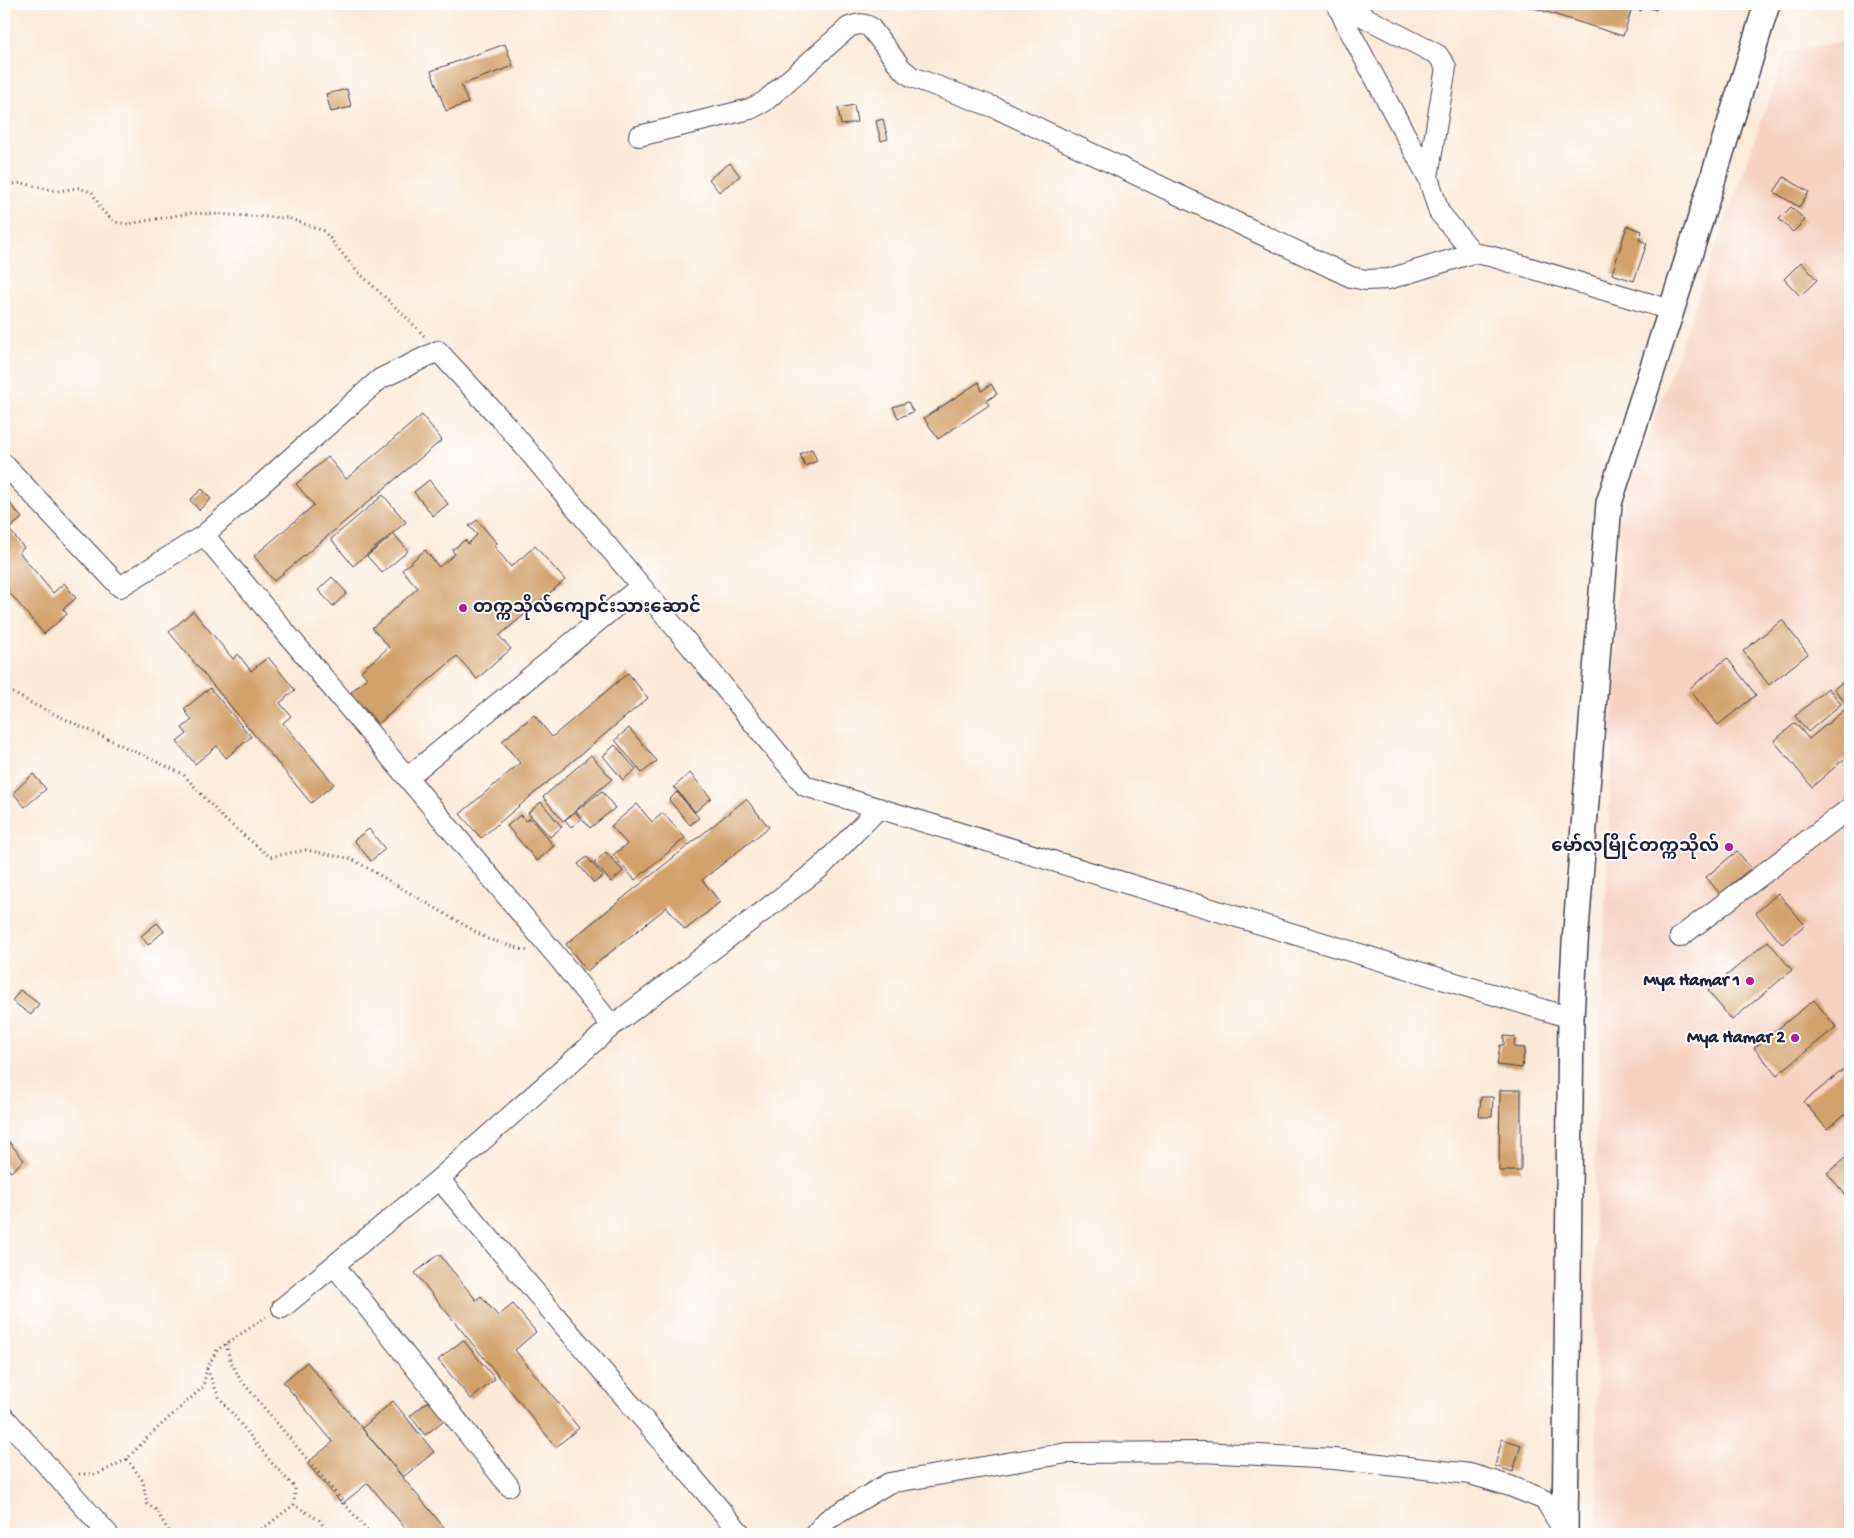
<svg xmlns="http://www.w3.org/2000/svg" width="1854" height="1538" font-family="'Gochi Hand','Noto Sans Myanmar',sans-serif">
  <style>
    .built { fill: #f5d2c2 }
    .building { fill: #d1a26a }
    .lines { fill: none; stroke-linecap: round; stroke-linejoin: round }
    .minor-casing { stroke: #424053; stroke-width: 22 }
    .major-casing { stroke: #424053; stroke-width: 28 }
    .path { stroke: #424053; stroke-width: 3; stroke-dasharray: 1 4; stroke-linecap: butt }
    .minor { stroke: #fff; stroke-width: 20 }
    .major { stroke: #fff; stroke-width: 25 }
    .poi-dot { fill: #b5179e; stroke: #fff; stroke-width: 2 }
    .labels { text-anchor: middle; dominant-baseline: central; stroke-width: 4; stroke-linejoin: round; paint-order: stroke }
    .poi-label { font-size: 18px; font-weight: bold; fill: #22223b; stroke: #fff; text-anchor: end }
  </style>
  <rect width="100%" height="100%" fill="#fff"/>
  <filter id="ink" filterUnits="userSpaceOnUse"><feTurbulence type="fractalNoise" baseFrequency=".02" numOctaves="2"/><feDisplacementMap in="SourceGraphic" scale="10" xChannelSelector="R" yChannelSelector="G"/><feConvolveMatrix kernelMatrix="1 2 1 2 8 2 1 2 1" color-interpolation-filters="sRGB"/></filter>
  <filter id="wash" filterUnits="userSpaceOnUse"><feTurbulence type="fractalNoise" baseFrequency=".0096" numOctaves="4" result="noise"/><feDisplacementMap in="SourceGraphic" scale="20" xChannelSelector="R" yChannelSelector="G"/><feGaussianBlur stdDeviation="1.12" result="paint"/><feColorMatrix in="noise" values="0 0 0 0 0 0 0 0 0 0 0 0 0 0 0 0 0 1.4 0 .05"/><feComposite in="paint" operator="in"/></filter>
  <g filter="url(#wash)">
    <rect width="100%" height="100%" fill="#f9e9d8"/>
    <path class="built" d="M1850,40V1534H1599L1597,1524L1594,1183L1621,511L1786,52Z"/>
    <g id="blocks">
      <path class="building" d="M1521,4L1623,5L1658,4L1656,10L1643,6L1641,11L1632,8L1623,36Z
        M505,44L513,66L461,85L468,103L446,111L431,71Z
        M347,89L351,107L331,112L326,94Z
        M854,105L857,122L841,125L838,108Z
        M883,119L888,139L881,141L876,121Z
        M730,163L740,176L719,192L709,179Z
        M1784,177L1809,192L1799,207L1774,192Z
        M1791,207L1805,220L1793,232L1779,219Z
        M1627,226L1642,231L1639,240L1647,243L1634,281L1612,274Z
        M1801,262L1817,280L1800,296L1784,279Z
        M979,382L982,391L991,384L997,394L986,401L989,405L938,439L924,418Z
        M908,402L913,412L898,418L893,407Z
        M422,415L442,440L274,581L254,556L314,505L296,484L328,457L346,479Z
        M812,449L817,461L805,466L800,454Z
        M429,480L448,504L433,516L414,492Z
        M202,489L211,499L199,510L190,500Z
        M383,495L406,522L353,566L331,539Z
        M4,496L22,518L9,529L24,548L19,552L53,593L64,583L76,598L63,609L67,614L44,634L4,586Z
        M477,520L497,543L494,546L511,567L535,546L565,580L499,636L511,649L477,679L457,656L378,724L351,692L367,678L361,671L389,647L372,628L418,588L402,570L425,550L439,567L455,554L452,550L465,540L468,544L477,535L469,526Z
        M394,534L408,551L382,573L367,556Z
        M332,577L347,593L333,606L318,590Z
        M193,611L233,659L238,654L251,671L268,657L295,690L280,703L291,716L283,723L334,784L311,803L169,632Z
        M1782,620L1808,654L1769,685L1743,651Z
        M1727,658L1756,695L1718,725L1689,689Z
        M628,673L648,698L481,838L460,814L520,763L502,741L534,715L552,737Z
        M1850,676V754L1812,787L1774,741L1795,723L1809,739L1849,706L1834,689Z
        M210,688L251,737L226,758L217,746L195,764L177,742L187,734L182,728L192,720L184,709Z
        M1828,688L1841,704L1808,732L1795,716Z
        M629,728L657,761L642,773L615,740Z
        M615,745L636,769L623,780L603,756Z
        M591,755L612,779L563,821L543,797Z
        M690,773L711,798L695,812L674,787Z
        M33,774L46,789L25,807L13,793Z
        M602,791L615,808L590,828L576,811Z
        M677,792L699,818L690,825L669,800Z
        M746,799L769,827L702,880L720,902L685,930L667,907L587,971L566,944Z
        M541,802L562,827L550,837L528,813Z
        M637,804L652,822L663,813L685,838L635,880L613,855L627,844L611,826Z
        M575,812L581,819L571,827L565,820Z
        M520,815L526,821L530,818L554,846L537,861L507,826Z
        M369,829L385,849L371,861L354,840Z
        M1737,851L1751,868L1720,894L1706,877Z
        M606,852L623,871L611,882L594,863Z
        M587,857L603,876L594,883L578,864Z
        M1778,893L1805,925L1782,944L1756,913Z
        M157,923L164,931L148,945L141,936Z
        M1768,941L1792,970L1732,1020L1708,991Z
        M20,990L39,1004L31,1015L12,1001Z
        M1814,1000L1836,1027L1777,1075L1754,1048Z
        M1504,1036L1515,1037L1514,1047L1525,1048L1522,1068L1497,1065L1500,1045H1504Z
        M1850,1064V1110L1827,1129L1804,1102Z
        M1500,1090H1521V1171H1499Z
        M1481,1097H1493L1492,1117H1479Z
        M5,1137L24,1160L11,1172L4,1164Z
        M1850,1154V1200L1827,1173Z
        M439,1254L476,1300L481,1296L498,1316L513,1304L536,1332L515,1350L579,1428L556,1447L415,1273Z
        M463,1340L495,1379L471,1399L438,1360Z
        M307,1362L448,1532L446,1534H410L368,1483L342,1504L307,1463L333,1442L283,1382Z
        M432,1398L447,1418L425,1435L410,1416Z
        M393,1401L434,1452L403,1477L362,1428Z
        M1502,1439L1521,1445L1513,1472L1495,1466Z"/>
    </g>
  </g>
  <g filter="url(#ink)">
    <use href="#blocks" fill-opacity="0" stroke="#424053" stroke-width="1"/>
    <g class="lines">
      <g class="minor-casing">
        <path id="minor" d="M1337,4L1346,24L1428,177L1439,212L1473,253
          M1339,4L1438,55L1446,67L1428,177
          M639,136L750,109L764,102L849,27C857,24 862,23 870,27L902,69L912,77L996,108L1351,277L1366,280L1389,279L1473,253L1490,256L1671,310
          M4,464L120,587L204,535L380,379L438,351L508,427L641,586L805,786L1571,1018
          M204,535L560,960L612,1026
          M408,777L641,586
          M1680,937L1850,808
          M334,1265L509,1486
          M282,1308L439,1179
          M4,1417L108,1534
          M741,1534L439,1179L612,1026L820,868L879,808
          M815,1534L827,1520L889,1483L1067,1453L1202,1452L1334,1459L1470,1474L1510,1486L1545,1500L1564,1532"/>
      </g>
      <g class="major-casing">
        <path id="major" d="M1565,1534L1571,1018L1575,943L1609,503L1693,243L1767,4"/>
      </g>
      <path class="path" d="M4,185L22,183L57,191L78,188L92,192L101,209L114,222L128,224L190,213L288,218L324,231L354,268L407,318L426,338
        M4,688L35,705L183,774L223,818L270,857L306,850L352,859L488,939L528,951
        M226,1344L230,1360L240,1379L370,1534
        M207,1369L219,1397L272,1463L295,1488L294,1505L319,1520L330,1534
        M127,1459L143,1481L147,1504L158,1511L161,1519L171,1534
        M79,1474H98L127,1459L149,1436L203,1387L207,1368L217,1350L266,1317
        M253,1534C268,1527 280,1514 294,1505"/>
      <use href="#minor" class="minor"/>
      <use href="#major" class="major"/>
    </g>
  </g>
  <g class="poi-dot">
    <circle cx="463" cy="608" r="5"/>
    <circle cx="1729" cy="847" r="5"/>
    <circle cx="1750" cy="981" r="5"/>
    <circle cx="1795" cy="1038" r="5"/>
  </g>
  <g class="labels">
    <g class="poi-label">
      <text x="473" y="608" text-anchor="start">တက္ကသိုလ်ကျောင်းသားဆောင်</text>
      <text x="1719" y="847">မော်လမြိုင်တက္ကသိုလ်</text>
      <text x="1740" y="981">Mya Hamar 1</text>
      <text x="1785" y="1038">Mya Hamar 2</text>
    </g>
  </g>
  <rect width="1854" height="1538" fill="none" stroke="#fff" stroke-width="20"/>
</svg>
